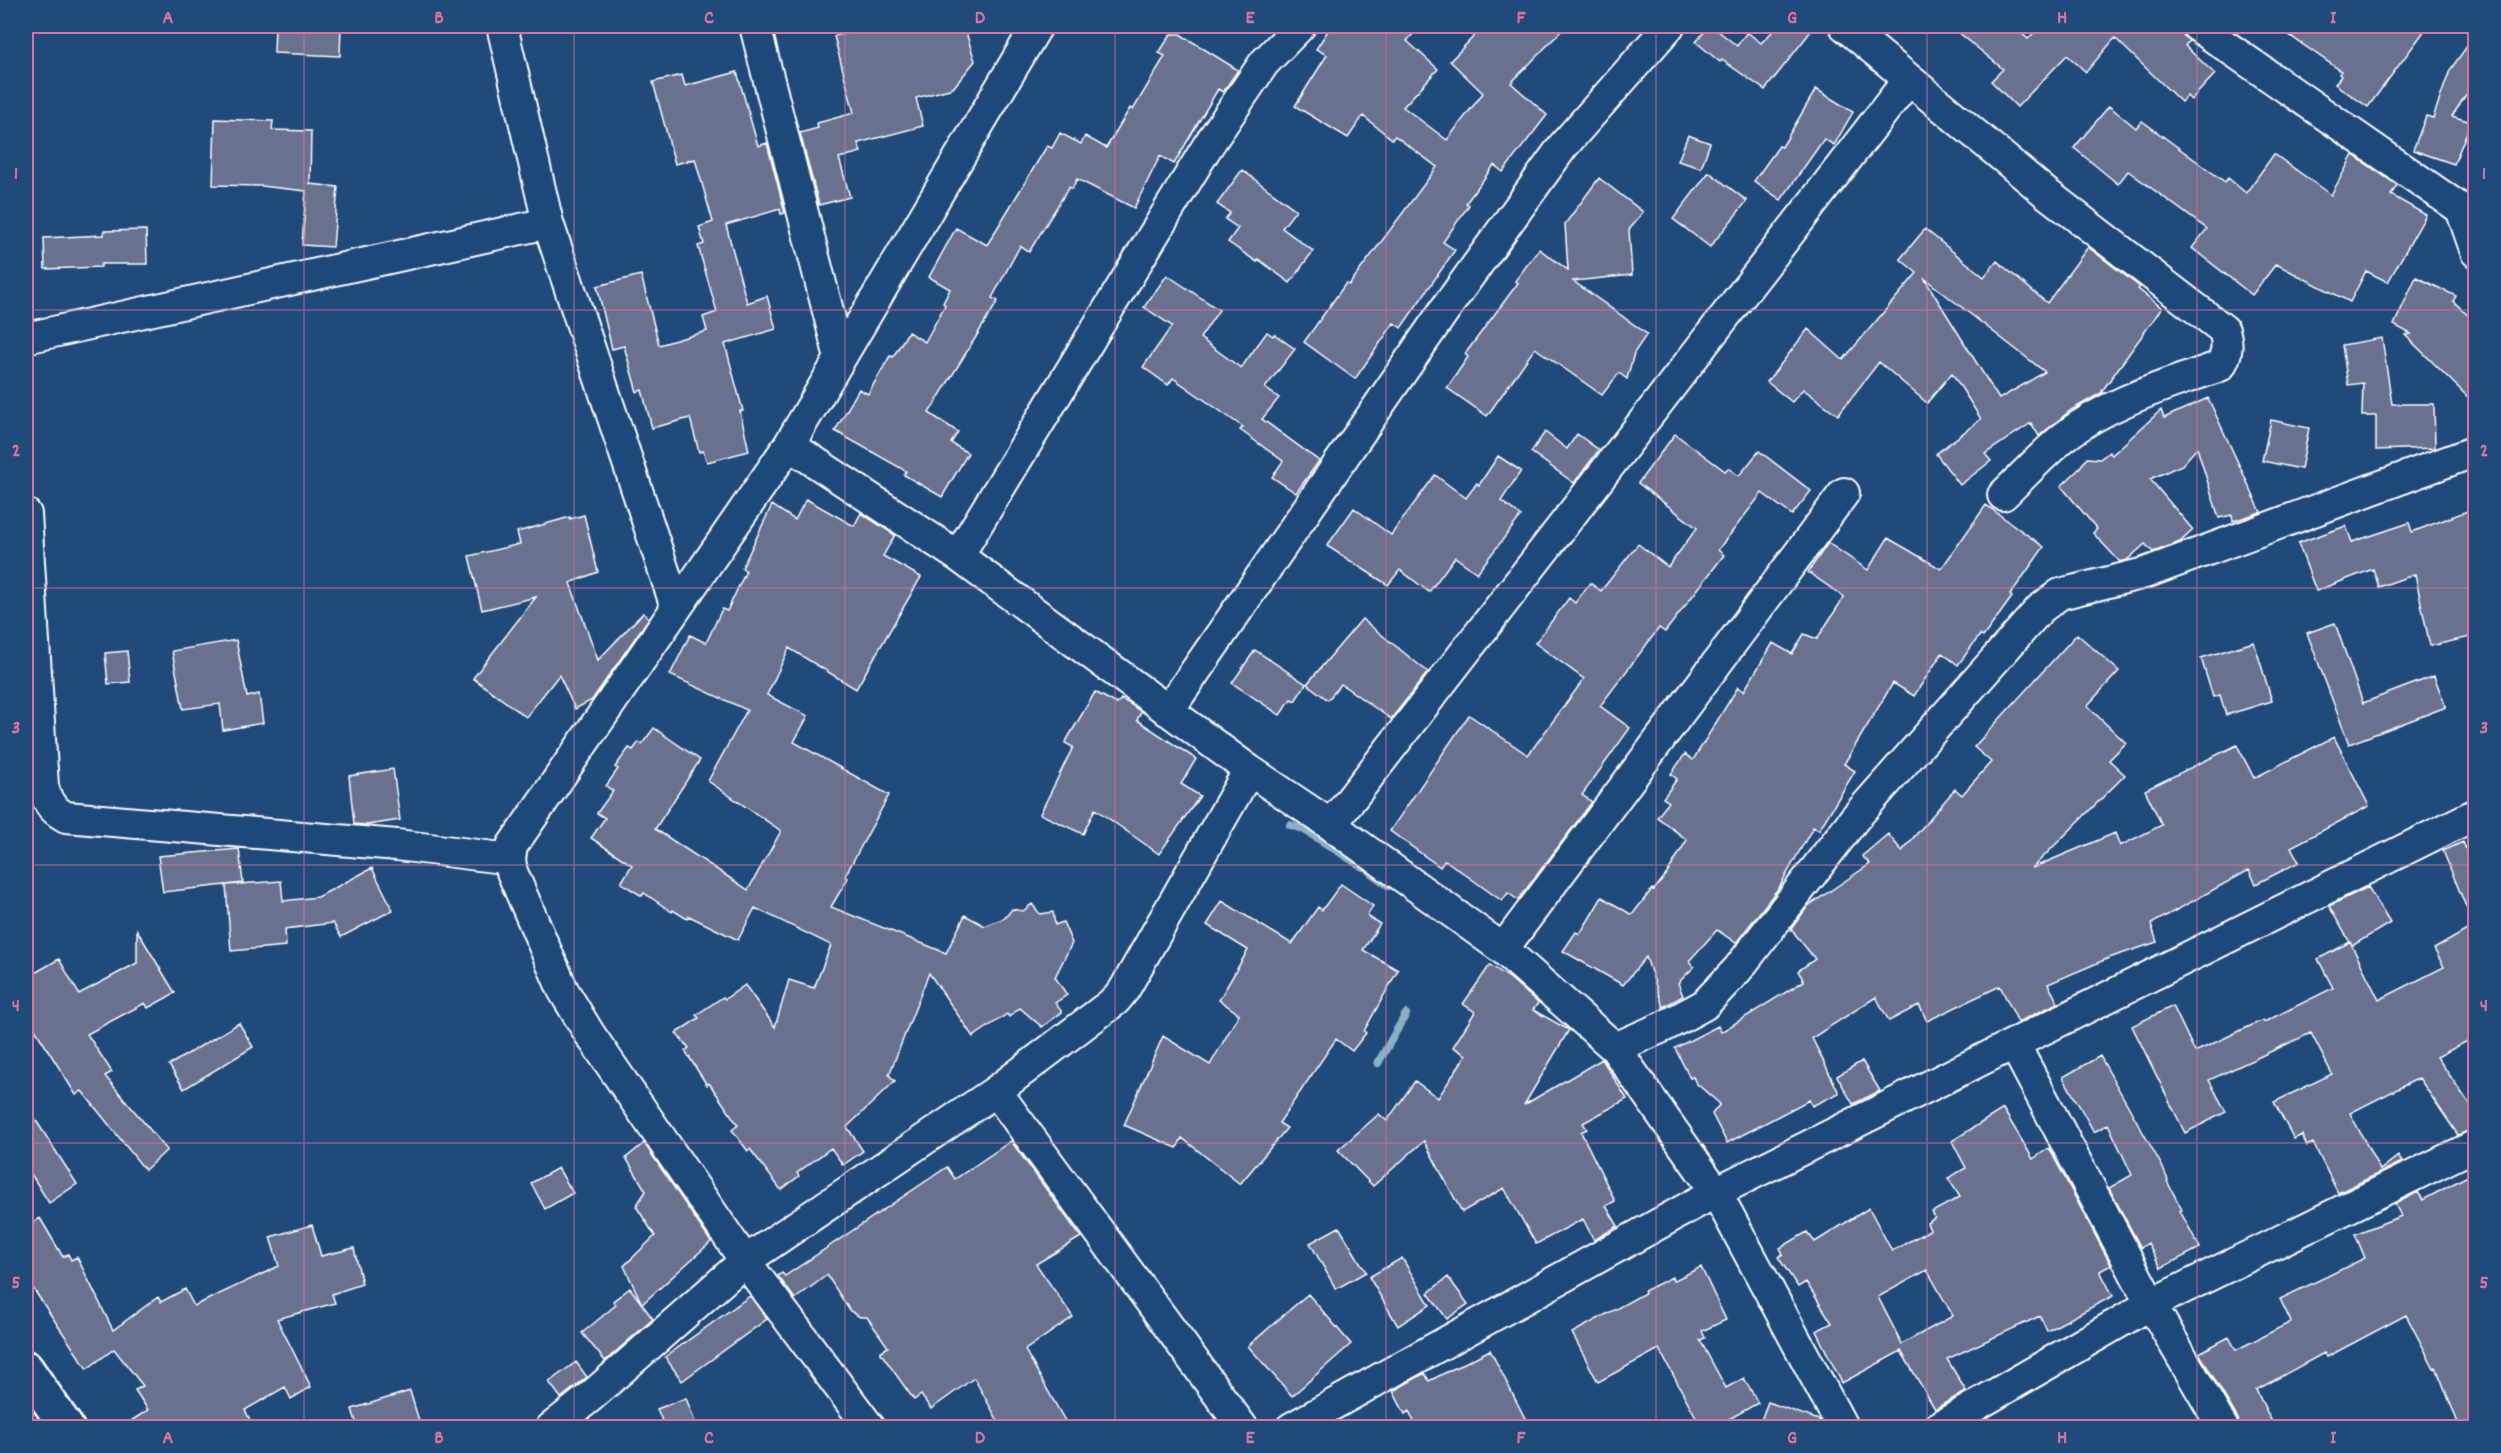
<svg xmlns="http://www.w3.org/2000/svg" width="2501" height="1453" font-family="Dekko,sans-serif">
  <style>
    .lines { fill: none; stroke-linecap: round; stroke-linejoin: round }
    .stream { stroke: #8dafc4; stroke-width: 8 }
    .building { fill: #6a718f; stroke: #fff; stroke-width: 1.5; fill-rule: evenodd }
    .minor-casing { stroke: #fff; stroke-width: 34 }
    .primary-casing { stroke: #fff; stroke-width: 38 }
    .minor { stroke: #1f4a7a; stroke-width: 30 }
    .primary { stroke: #1f4a7a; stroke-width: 33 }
    .grid { fill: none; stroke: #da749d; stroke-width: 1.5; stroke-opacity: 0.55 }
    .neatline { fill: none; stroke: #da749d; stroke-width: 2 }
    .grid-label { font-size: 20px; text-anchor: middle; font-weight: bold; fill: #da749d }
  </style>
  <rect width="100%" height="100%" fill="#1f4a7a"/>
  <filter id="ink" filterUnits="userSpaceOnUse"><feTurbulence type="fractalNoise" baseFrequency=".0167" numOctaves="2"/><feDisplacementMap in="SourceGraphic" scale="12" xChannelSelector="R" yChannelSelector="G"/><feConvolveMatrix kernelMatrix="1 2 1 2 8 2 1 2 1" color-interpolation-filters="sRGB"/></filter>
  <g filter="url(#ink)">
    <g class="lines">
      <path class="stream" d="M1290,825L1303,829L1363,867
        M1370,872L1389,886
        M1378,1063L1406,1014"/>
    </g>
    <path class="building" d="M275,26H341L340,56L274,53Z
      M874,26H964L975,61L953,88L916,98L923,126L858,143L861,152L839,158L850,197L819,205L800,133L818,128L817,123L854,113L834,36Z
      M1331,26H1420L1407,41L1438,69L1403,107L1447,140L1483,93L1450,61L1484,26H1566L1511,83L1547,115L1503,172L1494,165L1466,203L1469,205L1443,242L1455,250L1401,328L1394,323L1355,379L1304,342L1346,283L1349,285L1437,167L1395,136L1392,139L1363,116L1348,138L1295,106L1327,55L1316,49Z
      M1709,26H1712L1737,46L1747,32L1761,43L1778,26H1815L1765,90L1722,60L1720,62L1696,42Z
      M1951,26H2013L2028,39L2040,26H2178L2189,41L2185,46L2215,74L2191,100L2187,96L2181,102L2115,38L2086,72L2067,55L2017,107L1991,81L2003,69Z
      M2276,26H2428L2368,107L2335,84L2341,76L2339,74L2341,71Z
      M1171,34H1180L1238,70L1223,92L1218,89L1174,164L1160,156L1134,208L1077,179L1072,189L1069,187L1029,252L1020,246L992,298L998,301L929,413L958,432L951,443L968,453L942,497L904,475L906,471L835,431L859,389L868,394L890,356L893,357L908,332L925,342L945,305L943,303L950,289L929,277L956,228L987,245L1047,146L1052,148L1060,133L1081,144L1085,136L1106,148L1130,108L1133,110L1165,56L1159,53Z
      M2475,35V81L2452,116L2471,122L2454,164L2413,150L2426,116L2433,118L2450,70Z
      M737,72L758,146L767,143L785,213L781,214L780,209L726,225L747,303L767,296L776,329L725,344L743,411H740L749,451L707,462L703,451L699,452L690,418L652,428L642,390L637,392L624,346L612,349L597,286L641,275L659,345L707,331L703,317L717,312L698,246L704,244L699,227L713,222L695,159L675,164L653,82L682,75L685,86Z
      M1816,89L1853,112L1834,145L1824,139L1781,200L1754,181L1779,146L1782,147Z
      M2109,106L2136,128L2142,121L2225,182L2228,178L2246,193L2274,154L2331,195L2353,155L2397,185L2391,195L2426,215L2388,282L2366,271L2350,302L2276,264L2252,295L2192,248L2207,229L2128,171L2118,184L2074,148Z
      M215,119L273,121L272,130L311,131L310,184L338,187L333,247L302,245L306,191L261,186L213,185Z
      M1688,135L1710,143L1701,168L1678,161Z
      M1242,170L1296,210L1282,228L1313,251L1290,283L1258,259L1257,262L1228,242L1238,228L1225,219L1230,213L1217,204Z
      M1709,172L1747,201L1710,247L1673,219Z
      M1599,178L1643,212L1629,230L1632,275L1573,281L1647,334L1634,353L1627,379L1619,373L1602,395L1535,348L1487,416L1447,388L1468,357L1465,354L1518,283L1515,281L1539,249L1568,270L1565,224Z
      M1925,229L1984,277L1997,261L2047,303L2088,247L2140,287L2138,289L2162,308L2102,391L2103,392L2071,410L2039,436L2031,423L1985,454L1991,461L1960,485L1936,454L1981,419L1952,373L1927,403L1879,362L1838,415L1803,389L1792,402L1767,382L1808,329L1843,360L1917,273L1900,259ZM1924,278L2045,372L1999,399Z
      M146,230L147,264H101V267L45,269L44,238L104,235V231Z
      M1167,275L1219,310L1200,338L1241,368L1267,332L1273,336L1274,334L1295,349L1265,388L1279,398L1262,419L1319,461L1296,493L1272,477L1283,461L1240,430L1243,427L1173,378L1168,385L1143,367L1172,326L1144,307Z
      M2416,277L2456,296L2453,301L2475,322V404L2405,335L2411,334L2394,325Z
      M2382,338L2392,404H2434L2435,448L2376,450V416H2362L2363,383L2348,385L2342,345Z
      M2208,398L2261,512L2233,521L2232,515L2219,518L2197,448L2182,465L2150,479L2193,530L2180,542L2153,552L2145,544L2127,560L2120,562L2093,533L2097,529L2061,486L2077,471L2087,458L2100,459L2109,452L2112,455L2161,410L2164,418Z
      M2271,420L2309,428L2301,469L2262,461Z
      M1545,432L1567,449L1577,434L1599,450L1574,483L1531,452Z
      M1675,434L1725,471L1728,468L1739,476L1759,451L1811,491L1792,515L1762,493L1718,550L1724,555L1665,632L1659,628L1600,706L1630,728L1582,795L1592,802L1518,900L1508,893L1502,901L1445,860L1440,867L1390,831L1469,715L1528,755L1584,679L1535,643L1569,598L1575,603L1590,583L1601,591L1638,544L1668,567L1697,528L1638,483Z
      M1498,456L1521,471L1501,501L1521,516L1477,573L1455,557L1429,592L1400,570L1388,585L1327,546L1354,508L1391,535L1435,475L1466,498L1477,483L1479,485Z
      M806,499L854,526L861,513L895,535L883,556L921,577L856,689L789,648L767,695L808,716L794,742L889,795L845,876L848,878L831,907L946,953L965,915L985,926L1005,918L1012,909L1023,911L1032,904L1040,914L1053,912L1055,925L1063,922L1072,943L1055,977L1067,995L1055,1003L1062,1012L1042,1027L1020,1008L1009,1017L1007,1014L973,1037L929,973L889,1075L895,1081L847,1127L863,1151L843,1165L831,1148L797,1173L799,1176L781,1190L750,1149L748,1151L732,1130L738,1125L709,1083L707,1085L685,1051L689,1048L676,1033L699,1018L696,1015L723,997L725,999L745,985L775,1027L789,980L814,988L831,945L755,908L738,940L689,916L687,919L673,910L672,912L644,893L642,896L621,883L632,865L591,838L605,818L597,813L613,791L606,786L618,769L615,767L629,748L633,750L639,742L642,744L654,728L700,760L655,829L748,890L781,831L708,781L747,710L670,675L690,635L706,643L722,609L727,611L746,571L742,568L772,505L795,520Z
      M1986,505L2044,547L2010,595L2012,597L1983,637L1980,635L1958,665L1942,653L1914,696L1893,683L1844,764L1855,771L1819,830L1813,827L1780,886L1736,943L1717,930L1689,961L1694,967L1678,983L1683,996L1663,1007L1646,957L1623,985L1563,951L1576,932L1580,934L1602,897L1632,915L1652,889L1654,890L1666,875L1687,840L1657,817L1669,802L1663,798L1677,779L1671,774L1685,754L1693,760L1738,687L1744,691L1773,643L1792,654L1804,634L1817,639L1844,597L1808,572L1828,543L1868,570L1888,538L1941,569Z
      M2475,508V636L2430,646L2415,574L2379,587L2373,569L2316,591L2298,543L2346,526L2352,542L2409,523L2412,532Z
      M584,515L598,572L570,583L598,660L643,613L649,618L592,700L575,709L559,675L526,717L473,678L536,597L482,610L469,556L520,544L517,532L570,517V519Z
      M1362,619L1428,672L1391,719L1341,684L1328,700L1307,684Z
      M2335,623L2363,703L2434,676L2446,707L2349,744L2307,633Z
      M2077,634L2119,671L2087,706L2126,743L2109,760L2125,775L2032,868L2115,833L2120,846L2162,825L2145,790L2237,745L2254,778L2334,737L2369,806L2291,847L2299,862L2256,884L2249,870L2151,924L2157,942L2109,958L2048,984L2058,1003L2018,1022L2000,986L1927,1021L1919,1005L1889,1021L1876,997L1812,1038L1839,1093L1812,1106L1809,1100L1727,1143L1712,1114L1720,1104L1696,1083L1693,1077L1690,1078L1675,1048L1718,1026L1721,1032L1804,981L1798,971L1815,959L1791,929L1808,906L1870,864L1862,856L1888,834L1902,851L1955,789L1962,795L1991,762L1974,747Z
      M236,640L247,697L259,694L263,723L223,730L220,704L183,709L172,651Z
      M2254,642L2272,701L2226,715L2220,695L2213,697L2201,658Z
      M1255,650L1306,684L1295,701L1291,699L1280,715L1232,683Z
      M127,651L130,682L108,684L105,653Z
      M1095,692L1117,704L1121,699L1130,704L1141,712L1137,720L1196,759L1181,784L1200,796L1159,854L1095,809L1083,834L1040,814L1073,747L1065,743Z
      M393,769L400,820L367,825L354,824L349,776Z
      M2463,842L2475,870V1037L2437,1057L2475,1112V1128L2458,1135L2419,1078L2350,1113L2380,1170L2398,1156L2402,1162L2338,1193L2313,1143L2307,1146L2302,1135L2294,1139L2274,1102L2332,1074L2311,1033L2209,1080L2226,1112L2185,1133L2132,1026L2173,1006L2195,1052L2263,1020L2264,1022L2333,988L2318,959L2350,942L2379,1000L2444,967L2434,949L2474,926L2443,851Z
      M239,849L243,883L163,892L158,856Z
      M372,868L393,910L341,937L333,923L285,929L286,946L231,951L226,885L281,881L283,901L318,897Z
      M1341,884L1373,906L1367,916L1380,924L1363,950L1398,970L1364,1031L1366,1033L1352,1051L1336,1039L1279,1123L1287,1128L1240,1184L1182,1138L1177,1148L1124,1125L1163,1036L1210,1065L1239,1014L1219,1000L1248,950L1207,925L1222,901L1292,944L1318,907L1322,910Z
      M2368,887L2390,923L2352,946L2329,906Z
      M137,930L175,993L148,1008L145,1003L87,1034L112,1072L105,1076L167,1150L145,1170L82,1091L76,1095L26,1015V978L59,959L79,994L137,963Z
      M1490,965L1511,979L1538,1003L1533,1010L1569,1030L1524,1105L1602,1059L1627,1099L1583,1123L1587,1129L1581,1132L1615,1201L1606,1206L1618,1226L1594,1240L1583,1219L1536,1244L1504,1188L1462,1212L1424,1141L1373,1186L1338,1150L1379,1114L1387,1121L1415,1081L1438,1098L1466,1055L1453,1047L1475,1012L1463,1004Z
      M239,1023L253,1047L184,1089L169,1065Z
      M2100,1056L2162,1166L2168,1180L2167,1181L2182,1210L2180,1211L2200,1248L2161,1268L2148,1243L2141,1248L2109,1188L2132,1175L2108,1124L2094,1132L2063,1077Z
      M1862,1061L1880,1091L1853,1104L1837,1076Z
      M26,1105L77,1184L49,1203L26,1166Z
      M2003,1109L2033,1159L2049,1148L2111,1265L2100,1271L2113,1296L2047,1331L2040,1316L1947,1359L1966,1391L1935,1409L1901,1351L1842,1383L1816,1331L1832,1323L1806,1282L1798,1287L1778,1257L1783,1254L1780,1248L1807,1232L1815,1242L1869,1208L1892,1251L1930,1230L1927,1223L1935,1218L1932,1212L1960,1197L1948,1178L1966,1168L1952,1141ZM1927,1270L1953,1316L1902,1344L1878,1297Z
      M1011,1141L1081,1237L1036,1264L1073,1317L1025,1350L1069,1428H1002L974,1378L931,1409L921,1395L914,1400L880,1352L888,1347L867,1317H860L850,1311L827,1275L795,1299L778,1276L782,1273L785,1276L947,1167L955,1179Z
      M644,1143L711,1242L642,1304L624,1266L655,1236L636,1206L646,1191L626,1158Z
      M558,1168L573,1193L545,1209L531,1183Z
      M2475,1172V1428H2460L2436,1367L2434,1368L2406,1315L2327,1357L2324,1353L2256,1390L2275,1428H2240L2238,1419L2199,1353L2229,1337L2236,1350L2291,1322L2280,1299L2365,1258L2355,1234L2401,1216L2395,1204L2418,1192L2423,1200Z
      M40,1218L63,1257L68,1254L71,1260L77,1257L113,1330L158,1297L161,1302L185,1289L194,1306L279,1266L270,1237L312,1225L321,1256L354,1248L362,1284L332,1294L335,1303L277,1319L311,1387L291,1399L285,1387L245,1410L254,1428H120L148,1410L135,1390L143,1386L114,1349L87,1369L26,1278V1228Z
      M1339,1227L1366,1272L1336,1289L1310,1243Z
      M1402,1258L1430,1305L1398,1326L1369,1277Z
      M1701,1267L1726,1320L1702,1331L1705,1338L1700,1340L1726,1388L1744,1378L1758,1403L1713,1428H1702L1659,1349L1598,1382L1572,1333L1645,1293L1644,1291L1672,1277L1673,1281Z
      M1448,1277L1468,1304L1447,1319L1428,1293Z
      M630,1288L653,1319L605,1361L582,1333L616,1305L613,1301Z
      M1308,1294L1351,1344L1292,1396L1248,1346Z
      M750,1296L767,1319L682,1381L665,1357Z
      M1490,1350L1530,1428H1417L1409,1411L1405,1414L1393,1391L1425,1373L1429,1381Z
      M576,1362L587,1377L561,1398L549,1382Z
      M410,1391L421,1428H358L352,1409Z
      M686,1398L697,1428H665L657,1409Z
      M1768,1402L1819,1420L1823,1428H1758Z"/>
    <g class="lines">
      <g class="minor-casing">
        <path id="minor" d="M502,26L548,223L676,607
          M755,26L840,358
          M1845,26L2046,193L2224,330C2228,344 2228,353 2220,366C2168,385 2109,401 2064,437C2043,454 2023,476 2003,495
          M2197,26L2461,209L2476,252
          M26,338L548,223
          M789,445L958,556L1249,770L1331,825L1503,949L1615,1048L1716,1192L1843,1428
          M26,514L43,786C47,802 51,809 66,817L397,845L510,859
          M958,556L1207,147L1264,63L1300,26
          M1168,711L1446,308L1563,146L1669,26
          M1331,825L1908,80
          M1503,949L1844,493
          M2014,1044L2151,1304L2223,1428
          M1615,1048L1665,1026L1704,1005L1738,969L1855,818L2040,609L2060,594L2145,573L2476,451
          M996,1091L1243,1428
          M551,1428L589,1398L745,1261L996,1091L1116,1000L1124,990L1249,770
          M870,1428L745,1261L589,1033L563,990L512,872L510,859L512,846L789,445L1037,26
          M1291,1428L1716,1192L2476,814
          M1937,1428L2151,1304L2476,1145"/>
      </g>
      <g class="primary-casing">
        <path id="primary" d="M26,1368L67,1428"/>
      </g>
      <use href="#minor" class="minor"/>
      <use href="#primary" class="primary"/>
    </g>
  </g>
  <path class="grid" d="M304,26V1428M574,26V1428M845,26V1428M1115,26V1428M1386,26V1428M1656,26V1428M1927,26V1428M2197,26V1428M26,310H2476M26,588H2476M26,865H2476M26,1143H2476"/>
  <rect width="2501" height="1453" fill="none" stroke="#1f4a7a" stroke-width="66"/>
  <rect x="33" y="33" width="2435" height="1387" class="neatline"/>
  <g class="grid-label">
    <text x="168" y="23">A</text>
    <text x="439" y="23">B</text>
    <text x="709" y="23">C</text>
    <text x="980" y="23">D</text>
    <text x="1250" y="23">E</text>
    <text x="1521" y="23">F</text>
    <text x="1792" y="23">G</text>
    <text x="2062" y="23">H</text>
    <text x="2333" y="23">I</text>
    <text x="16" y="179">1</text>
    <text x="2484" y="179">1</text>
    <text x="16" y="456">2</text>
    <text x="2484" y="456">2</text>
    <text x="16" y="733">3</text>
    <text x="2484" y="733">3</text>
    <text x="16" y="1011">4</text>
    <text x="2484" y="1011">4</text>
    <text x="16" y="1288">5</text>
    <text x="2484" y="1288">5</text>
    <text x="168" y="1443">A</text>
    <text x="439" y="1443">B</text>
    <text x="709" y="1443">C</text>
    <text x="980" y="1443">D</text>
    <text x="1250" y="1443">E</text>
    <text x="1521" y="1443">F</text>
    <text x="1792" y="1443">G</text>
    <text x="2062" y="1443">H</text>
    <text x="2333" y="1443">I</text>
  </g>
</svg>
